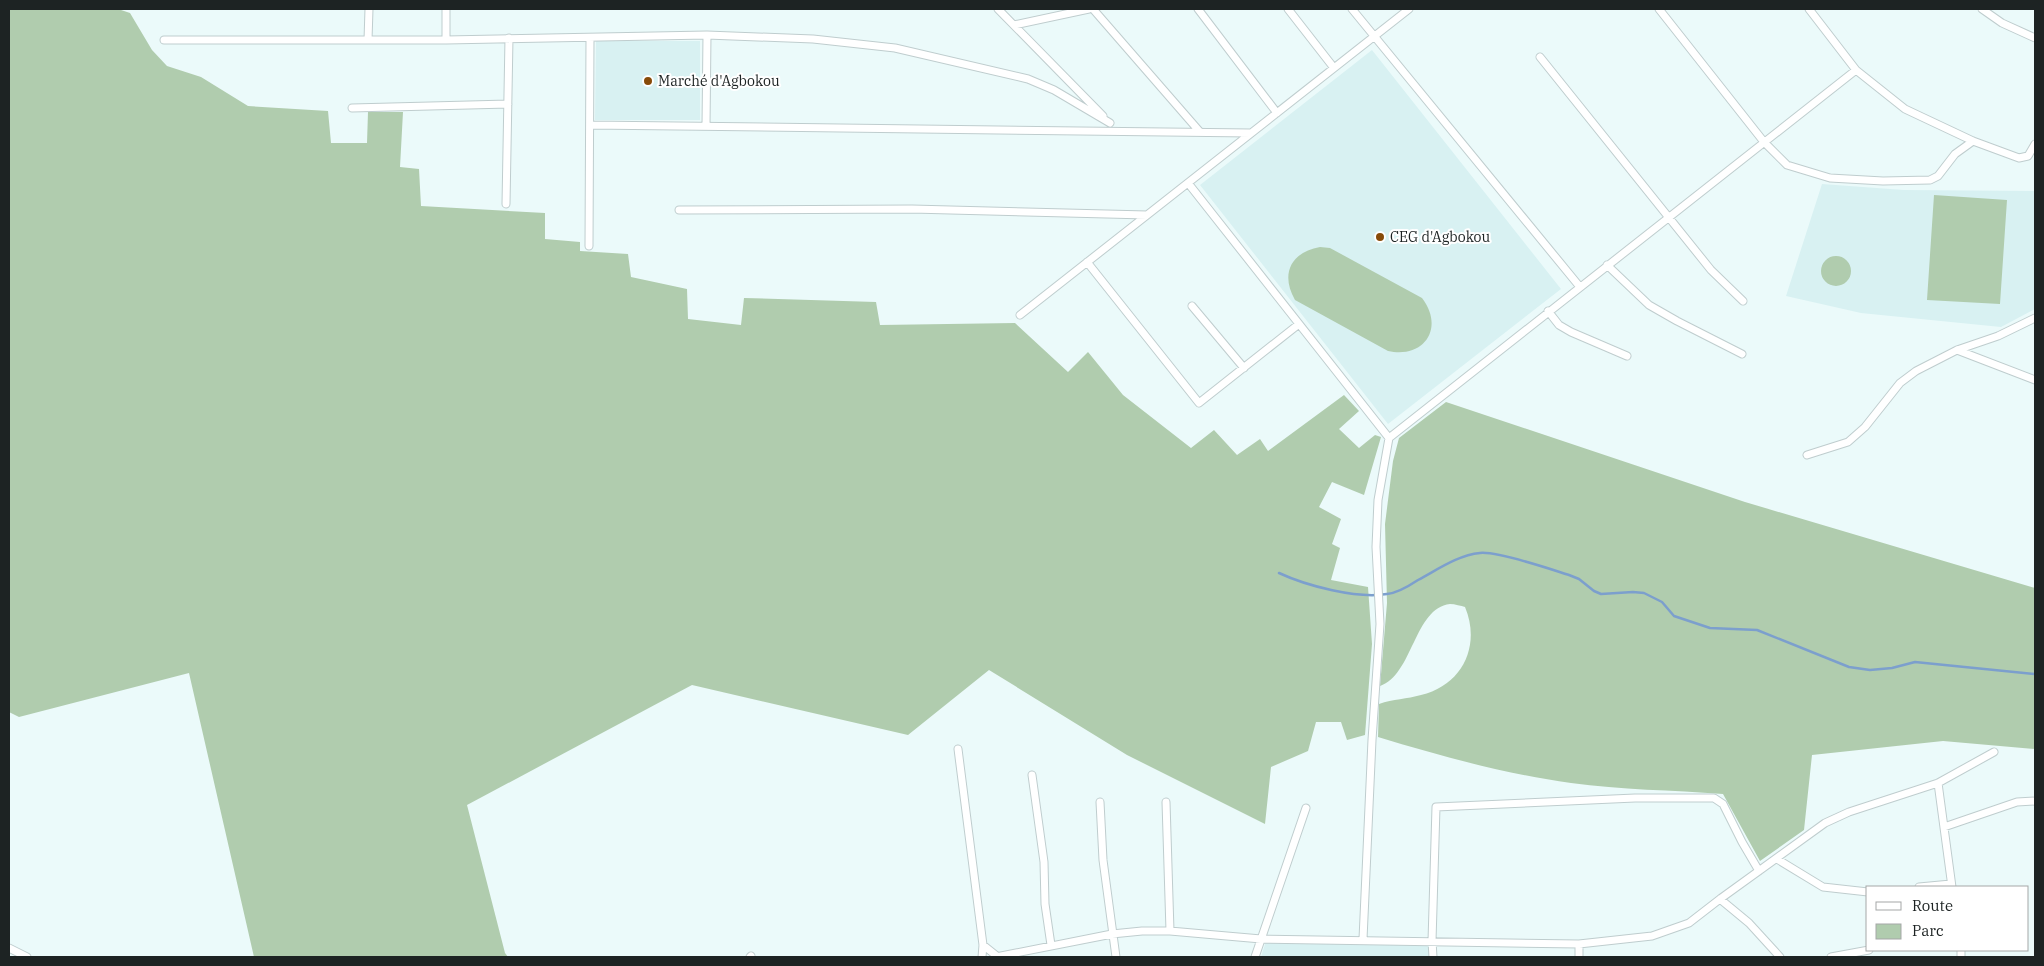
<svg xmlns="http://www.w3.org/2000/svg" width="2044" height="966" font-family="'IBM Plex Serif',serif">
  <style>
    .built { fill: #d8f1f2 }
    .green { fill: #b0ccae }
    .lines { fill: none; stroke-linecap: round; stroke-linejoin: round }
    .stream { stroke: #7c9fcd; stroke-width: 2.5 }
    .minor-casing { stroke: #bfcdce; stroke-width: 9 }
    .minor { stroke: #fff; stroke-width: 7 }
    .poi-dot { fill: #874b09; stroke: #fff; stroke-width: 2 }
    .labels { text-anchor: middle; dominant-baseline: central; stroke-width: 4; stroke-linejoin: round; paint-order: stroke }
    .poi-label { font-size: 14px; fill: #1d2323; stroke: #fff; text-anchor: start }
  </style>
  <rect width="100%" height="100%" fill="#ebfafa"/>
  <path class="built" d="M596,41H700V120H595Z
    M1372,50L1561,289L1388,424L1200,185Z
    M1822,184L1904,190L2035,191V309L2001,327L1861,313L1786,296Z
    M1266,941L1428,943L1431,957H1261Z"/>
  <path class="green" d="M9,9H118L130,13L152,50L167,66L201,77L248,106L328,111L331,143H367L368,112H403L400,167L419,169L421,206L545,213V239L580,242V251L628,254L631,277L687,289L688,319L741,325L744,298L876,302L880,325L1015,323L1068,372L1088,352L1123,395L1191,448L1214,430L1237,455L1260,439L1268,451L1344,395L1359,411L1339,429L1359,448L1375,435L1381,437L1364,495L1332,482L1319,507L1341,519L1332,544L1340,548L1331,580L1368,587L1372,644L1365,735L1347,740L1341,722H1316L1308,751L1271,767L1265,824L1127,755L989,670L908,735L692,685L467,805L505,953L508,957H254L189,673L19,717L9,712Z
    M1934,195L2007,200L2000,304L1927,300Z
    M1320,247L1330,248L1422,298C1445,328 1424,359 1388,351L1295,300C1280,274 1291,252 1320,247Z
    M1821 271a15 15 0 1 1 30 0a15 15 0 1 1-30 0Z
    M1446,402L1745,502L2035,588V749L1943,741L1812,755L1804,830L1760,861L1723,794C1672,790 1621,790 1571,783C1505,774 1441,756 1378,737L1379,704C1393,699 1407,699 1421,695C1463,685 1481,645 1465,607C1461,606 1455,604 1450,604C1414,608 1413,675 1380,686L1387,603L1385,524L1393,461L1399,438Z"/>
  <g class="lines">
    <path class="stream" d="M1279,573C1307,586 1357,599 1387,594C1397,593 1409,586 1418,580C1437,570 1458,555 1480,553C1498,551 1550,569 1569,575L1579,579L1594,591L1601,594L1633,592L1644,593L1662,602L1674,616L1710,628L1757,630L1849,667L1870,670L1892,668L1915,662L2035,674"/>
    <g class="minor-casing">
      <path id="minor" d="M998,9L1103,116
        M1093,9L1200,132
        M1198,9L1277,113
        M1288,9L1334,68
        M1352,9L1580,287
        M1659,9L1764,142L1787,165L1830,178L1883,181L1930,180L1938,176L1955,154L1973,141
        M1809,9L1856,70L1905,109L1973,141L2019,158L2028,156L2035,144
        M1982,9L2002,23L2035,38
        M1014,25L1089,9
        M164,40H446L707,35L813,39L895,48L1028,79L1054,90L1110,123
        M368,40L369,9
        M446,40V9
        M1540,57L1711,270L1743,301
        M352,108L508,104
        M590,125L1251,133
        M706,126L707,35
        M1188,183L1389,438
        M506,204L509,38
        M679,210L912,209L1147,215
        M589,246L590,38
        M1087,262L1199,403L1299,324
        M1607,265L1649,305L1677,321L1742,354
        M1192,306L1244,368
        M1548,311L1559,325L1571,332L1627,356
        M1020,315L1409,9
        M1957,350L2035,380
        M1807,455L1848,442L1865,427L1900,383L1916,371L1957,350L1998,336L2035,318
        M958,749L983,945L982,957
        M1032,775L1044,862L1045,904L1051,945
        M1938,783L1952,887
        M1100,802L1103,860L1116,957
        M1166,802L1170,931
        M1944,827L2017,802L2035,801
        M1777,859L1823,887L1868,892
        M1919,887L1951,884
        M1720,899L1749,923L1780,957
        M1363,939L1372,740L1380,624L1376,547L1378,500L1389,438L1856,70
        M983,945L998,957
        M9,948L27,957
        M1961,950V957
        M750,957L751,956
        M996,957L1112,934L1142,931H1170L1261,939L1579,944L1652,936L1689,923L1720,899L1825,823L1849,812L1938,783L1994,752
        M1255,957L1306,808
        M1433,957L1432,941L1436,807L1635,798H1714L1723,804L1742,842L1759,871
        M1579,957V944
        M1831,957L1869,950"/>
    </g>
    <use href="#minor" class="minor"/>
  </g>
  <g class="poi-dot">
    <circle cx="648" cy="81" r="5"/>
    <circle cx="1380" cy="237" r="5"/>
  </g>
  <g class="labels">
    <g class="poi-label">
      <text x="658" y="81">Marché d'Agbokou</text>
      <text x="1390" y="237">CEG d'Agbokou</text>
    </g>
  </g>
  <rect width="2044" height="966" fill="none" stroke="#1d2323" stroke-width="20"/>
  <rect x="1866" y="886" width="162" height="65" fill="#ffffff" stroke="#a5a7a7"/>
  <rect x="1876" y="902" width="25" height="8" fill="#ffffff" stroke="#a5a7a7"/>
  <text x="1912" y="911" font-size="15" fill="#1d2323">Route</text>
  <rect x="1876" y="924" width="25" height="15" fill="#b0ccae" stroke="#a5a7a7"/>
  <text x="1912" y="936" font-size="15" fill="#1d2323">Parc</text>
</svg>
